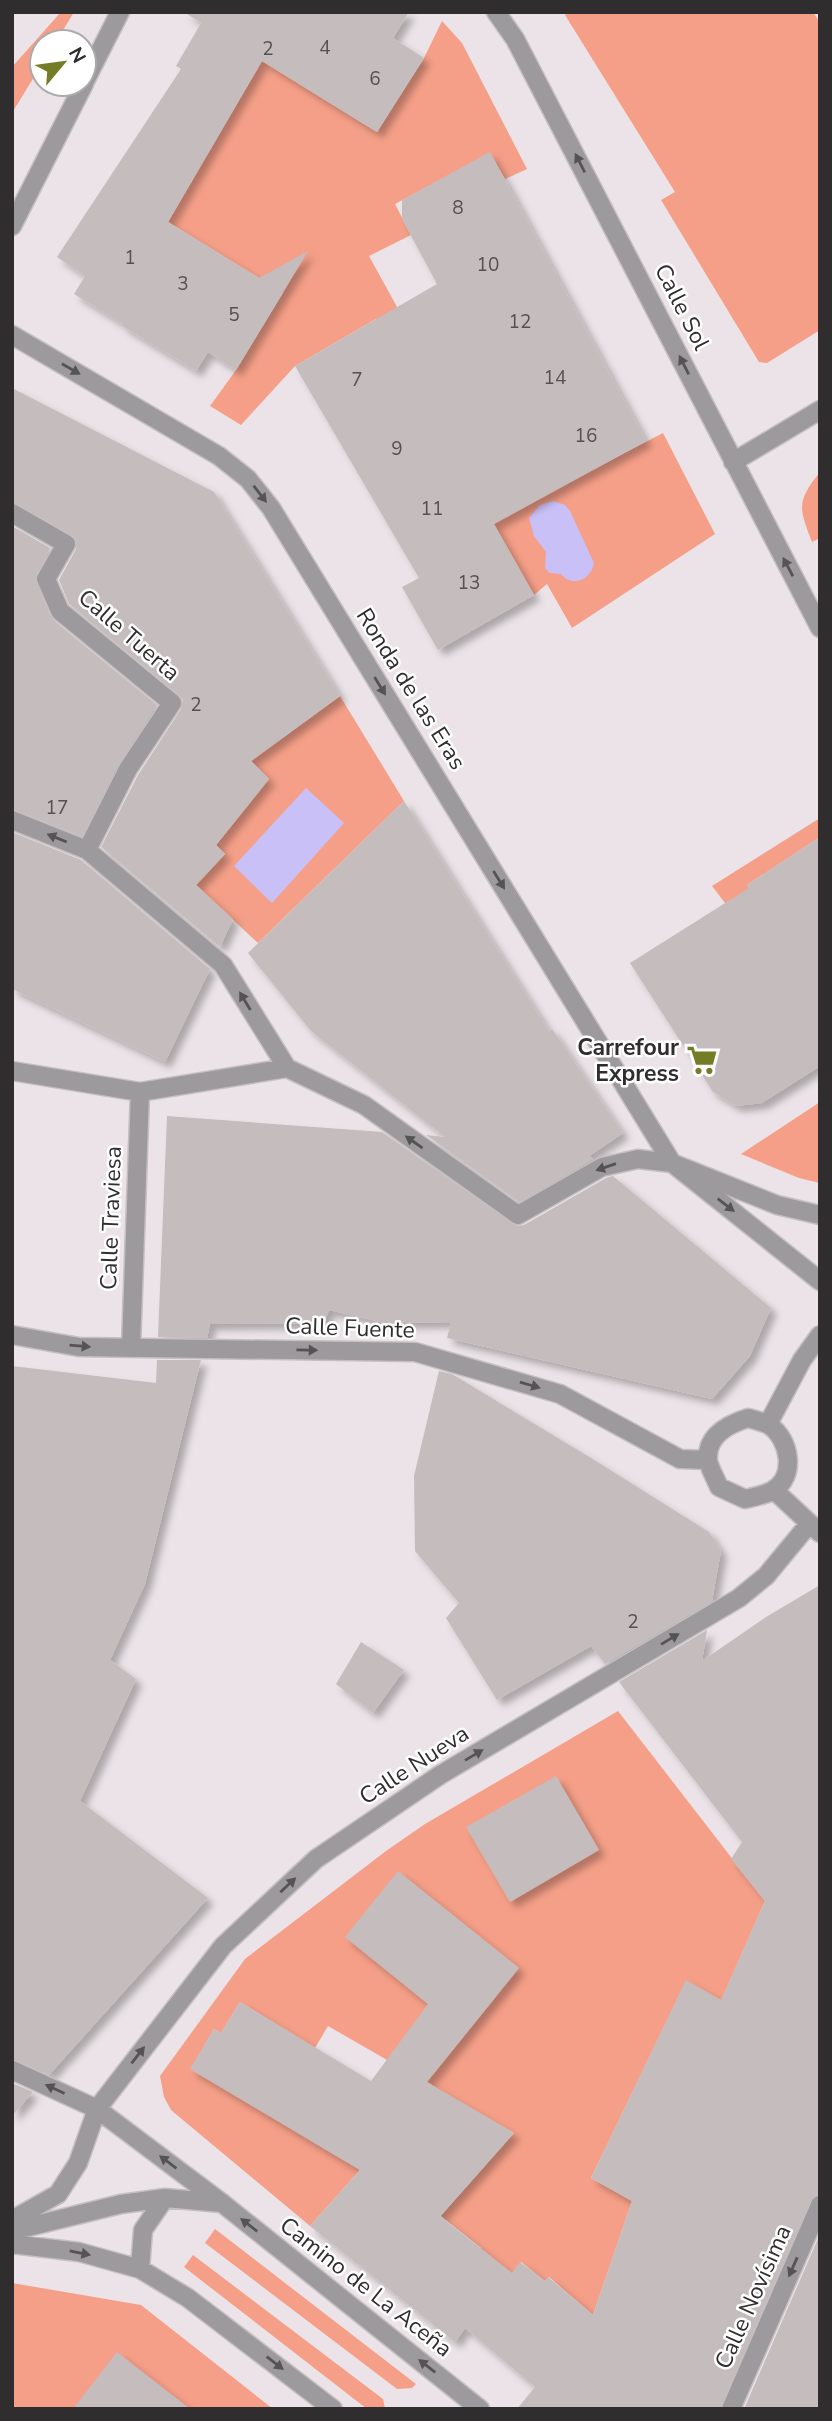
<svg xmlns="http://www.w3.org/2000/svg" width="832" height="2421" font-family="'Nunito Sans',sans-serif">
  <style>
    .green { fill: #f59f88 }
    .water { fill: #c8c0f6 }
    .building { fill: #c5bcbd; filter: url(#shadow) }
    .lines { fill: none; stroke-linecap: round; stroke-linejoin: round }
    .minor-casing { stroke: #c6bfc2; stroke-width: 21 }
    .minor { stroke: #9c9a9c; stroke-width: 18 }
    .oneway { fill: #565355 }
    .labels { text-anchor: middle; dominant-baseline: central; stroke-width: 5; stroke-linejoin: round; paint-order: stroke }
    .number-label { font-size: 19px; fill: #555152 }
    .street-label { font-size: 23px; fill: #302d2f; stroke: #fff }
    .poi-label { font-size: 23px; font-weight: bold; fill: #302d2f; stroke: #fff; text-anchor: end }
  </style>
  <defs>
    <filter id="shadow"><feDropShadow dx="6" dy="6" stdDeviation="3.5" flood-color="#0004"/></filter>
  </defs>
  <rect width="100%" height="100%" fill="#ebe3e7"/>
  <path class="green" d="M61,12H74L56,42H42V64L12,113V67Z
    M569,12H813L820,23V330L767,363L759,362L661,200L675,192L565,15Z
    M442,21L462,43L527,169L505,179L490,153L395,204L411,235L369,256L440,385L376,319L295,366L241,425L210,406L236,370L283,293L168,222L262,61L377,132L424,58Z
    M663,433L715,534L572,628L547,584L534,595L489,516L512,512Z
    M820,472V538L812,542C799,508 796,502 820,472Z
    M340,696L404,801L258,943L196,885L225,854L216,845L269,779L251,761Z
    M820,818V837L747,885L803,969L725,903L712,886Z
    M820,1102V1183L799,1178L741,1154Z
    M618,1711L765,1901L721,2001L686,1981L591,2178L632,2201L593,2315L549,2277L545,2281L521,2262L486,2307L481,2248L441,2216L514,2133L328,2026L315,2048L240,2002L221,2033L214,2029L191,2069L347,2162L409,2115L310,2226L171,2110L164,2097L160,2076L245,1959L386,1851L425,1824Z
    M215,2229L416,2384L412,2388L397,2389L205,2243Z
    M193,2255L383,2399L385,2409H367L184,2267Z
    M12,2283L141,2305L273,2409H12Z"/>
  <path class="water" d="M553,501L565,505L570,511L594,563C591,580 572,588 561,574L550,573L545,568L546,552L534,536L529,518L540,505Z
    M306,788L344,823L272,903L234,866Z"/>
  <path class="building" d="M184,12H409L393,38L424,58L377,132L262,61L168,222L259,278L308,251L236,370L208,352L196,371L122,326L123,324L74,294L85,276L57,257L181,69L176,66L201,23Z
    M490,152L646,441L494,524L534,595L438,650L402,587L419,578L295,366L437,284L402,219V200Z
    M12,388L214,492L340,696L251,761L269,779L216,845L225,854L196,885L233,919L220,947L101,847L138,775L181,709L183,699L69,604L59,580L76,549L75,538L12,502Z
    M12,526L50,548L35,579L52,619L157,705L118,764L82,836L12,809Z
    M404,801L549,1031L552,1029L623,1133L589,1156L593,1159L519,1202L426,1135L445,1137L311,1031L248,953Z
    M12,832L81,860L210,969L165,1062L12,989Z
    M820,837V1066L762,1103L736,1106L713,1092L630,963L749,888L747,885Z
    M167,1116L382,1132L517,1226L524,1225L606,1178L613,1176L771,1308L750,1356L712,1399L447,1338L451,1322L385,1323L329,1310L324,1323L210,1324L207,1338L158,1337Z
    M157,1360H201L145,1584L110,1660L136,1679L80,1801L208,1898L49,2075L12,2059V1366L156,1383Z
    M439,1371L452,1374L591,1458L709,1532L721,1551L712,1601L605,1664L591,1646L497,1700L446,1618L459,1603L415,1551L414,1476Z
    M820,1585V2194L814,2196L810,2200L720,2409H517L535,2387L465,2328L455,2342L310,2226L360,2170L190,2069L214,2029L221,2033L240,2002L371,2081L428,2004L345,1937L398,1871L519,1968L427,2082L514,2133L440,2216L512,2273L520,2262L545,2281L548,2277L593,2315L632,2201L591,2178L686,1980L721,2000L765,1901L731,1859L742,1842L619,1682L707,1630L702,1661L766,1617Z
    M361,1642L404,1670L373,1713L336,1684Z
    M556,1776L599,1850L510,1902L466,1827Z
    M12,2083L33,2092L12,2116Z
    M820,2234V2409H744Z
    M117,2352L190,2409H73Z"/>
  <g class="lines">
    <g class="minor-casing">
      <path id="minor" d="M496,12L515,39L820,628
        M84,83L120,12
        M12,226L84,84
        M12,335L219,456L248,479L271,508L672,1163L820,1281
        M733,462L820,410
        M12,513L66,544L46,579L60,611L172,703L128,769L87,850
        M12,820L87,850L223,965L287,1068L364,1105L518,1215L602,1167L638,1159L672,1163L777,1205L820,1215
        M12,1071L140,1092L287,1068
        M12,1335L79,1347L415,1352L560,1394L680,1459L708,1460
        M131,1347L140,1092
        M748,1418C755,1420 763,1422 769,1425C790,1439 797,1477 772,1491C764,1495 754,1497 745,1499L719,1487C716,1479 709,1468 708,1460C706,1435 729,1424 748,1418Z
        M768,1424L802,1360L820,1335
        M774,1490L820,1533
        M12,2070L97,2109L222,2203L480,2409
        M12,2220L58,2194L78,2163L97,2109L223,1946L316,1859L440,1775L739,1598L766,1576L809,1524
        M12,2231L121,2204L165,2198L222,2203
        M12,2244L79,2252L140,2269L188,2298L333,2409
        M140,2269L143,2230L165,2198
        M731,2409L820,2205"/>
    </g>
    <use href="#minor" class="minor"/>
  </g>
  <defs><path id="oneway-solid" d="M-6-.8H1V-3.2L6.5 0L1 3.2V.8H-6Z" transform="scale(1.75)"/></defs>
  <g class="oneway">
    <use href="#oneway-solid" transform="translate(580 163) rotate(-117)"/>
    <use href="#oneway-solid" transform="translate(684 365) rotate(-117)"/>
    <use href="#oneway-solid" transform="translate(71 369) rotate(30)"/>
    <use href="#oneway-solid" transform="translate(260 494) rotate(52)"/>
    <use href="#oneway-solid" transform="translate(788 567) rotate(-118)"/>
    <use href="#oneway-solid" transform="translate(380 686) rotate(58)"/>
    <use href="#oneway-solid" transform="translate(57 838) rotate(-158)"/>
    <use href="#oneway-solid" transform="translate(499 880) rotate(58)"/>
    <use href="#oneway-solid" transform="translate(245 1001) rotate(-121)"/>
    <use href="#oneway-solid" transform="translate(414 1142) rotate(-145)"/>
    <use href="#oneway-solid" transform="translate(606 1167) rotate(161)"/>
    <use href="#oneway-solid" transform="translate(726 1205) rotate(38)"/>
    <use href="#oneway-solid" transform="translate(80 1346) rotate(5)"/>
    <use href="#oneway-solid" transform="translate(307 1350) rotate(1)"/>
    <use href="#oneway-solid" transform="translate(530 1385) rotate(16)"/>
    <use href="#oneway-solid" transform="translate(670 1639) rotate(-31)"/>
    <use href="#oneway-solid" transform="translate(474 1755) rotate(-31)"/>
    <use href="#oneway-solid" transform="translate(288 1885) rotate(-43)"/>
    <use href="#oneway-solid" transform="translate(138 2055) rotate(-52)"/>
    <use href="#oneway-solid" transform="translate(55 2089) rotate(-155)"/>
    <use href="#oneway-solid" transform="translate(168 2162) rotate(-143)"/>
    <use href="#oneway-solid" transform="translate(249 2225) rotate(-142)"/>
    <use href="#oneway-solid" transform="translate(80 2253) rotate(11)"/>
    <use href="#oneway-solid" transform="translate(793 2267) rotate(114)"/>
    <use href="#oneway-solid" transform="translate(275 2363) rotate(38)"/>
    <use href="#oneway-solid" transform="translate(427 2366) rotate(-142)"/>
  </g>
  <defs>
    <g id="supermarket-bare" transform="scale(2.415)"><path d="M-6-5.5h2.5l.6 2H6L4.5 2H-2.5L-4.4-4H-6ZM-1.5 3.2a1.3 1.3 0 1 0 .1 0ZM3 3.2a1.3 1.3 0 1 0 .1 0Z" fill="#747c26" stroke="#fff" stroke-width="2.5" paint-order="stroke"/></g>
  </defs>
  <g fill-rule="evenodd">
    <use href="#supermarket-bare" x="702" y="1060"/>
  </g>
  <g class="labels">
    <g class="number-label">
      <text x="325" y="48">4</text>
      <text x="268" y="49">2</text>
      <text x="375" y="79">6</text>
      <text x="458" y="208">8</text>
      <text x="130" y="258">1</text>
      <text x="488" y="265">10</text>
      <text x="183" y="284">3</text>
      <text x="234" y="315">5</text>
      <text x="520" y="322">12</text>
      <text x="555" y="378">14</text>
      <text x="357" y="380">7</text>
      <text x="586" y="436">16</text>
      <text x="397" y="449">9</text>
      <text x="432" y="509">11</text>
      <text x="469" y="583">13</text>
      <text x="196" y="705">2</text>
      <text x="57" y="808">17</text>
      <text x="633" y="1622">2</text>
    </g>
    <g class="street-label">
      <text transform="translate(682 307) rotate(63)">Calle Sol</text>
      <text transform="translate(129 635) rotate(41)">Calle Tuerta</text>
      <text transform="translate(411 689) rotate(58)">Ronda de las Eras</text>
      <text transform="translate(111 1218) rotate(-88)">Calle Traviesa</text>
      <text transform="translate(350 1328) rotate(2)">Calle Fuente</text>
      <text transform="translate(414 1765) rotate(-33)">Calle Nueva</text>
      <text transform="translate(366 2287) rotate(38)">Camino de La Aceña</text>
      <text transform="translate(753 2297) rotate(-66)">Calle Novísima</text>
    </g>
    <g class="poi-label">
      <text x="679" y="1047">Carrefour<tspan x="679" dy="26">Express</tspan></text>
    </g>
  </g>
  <rect width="832" height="2421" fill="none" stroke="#302d2f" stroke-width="28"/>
  <g transform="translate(63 63) rotate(61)"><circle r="33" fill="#ffffff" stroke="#acabac" stroke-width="2"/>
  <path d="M0-5L12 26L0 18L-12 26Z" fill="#747c26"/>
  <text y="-10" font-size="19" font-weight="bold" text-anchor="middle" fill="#302d2f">N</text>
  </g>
</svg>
